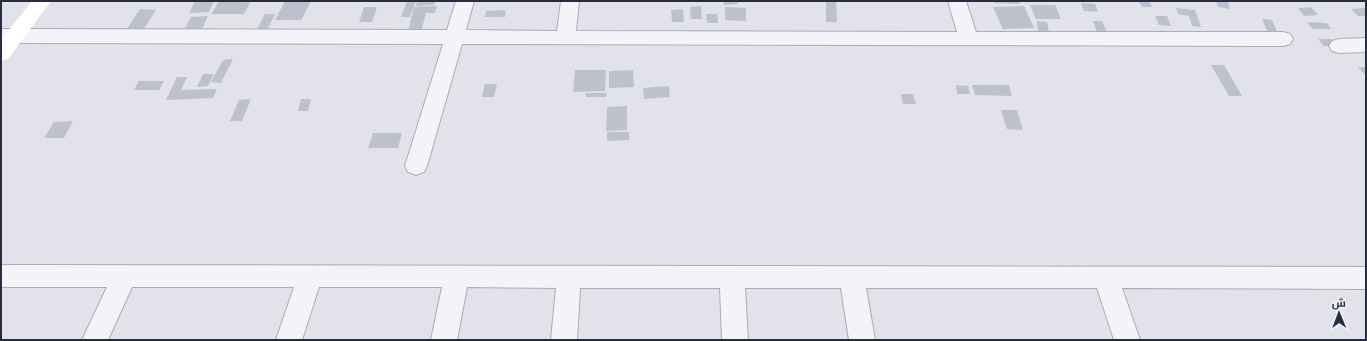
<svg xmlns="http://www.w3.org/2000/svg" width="1367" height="341" font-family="'Noto Sans',Cairo,sans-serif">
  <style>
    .building { fill: #bec0cc }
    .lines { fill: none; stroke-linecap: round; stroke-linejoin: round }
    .street-casing { stroke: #aaabb7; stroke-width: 2 }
    .street { fill: #f3f4f8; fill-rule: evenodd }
    .secondary { fill: #fff; fill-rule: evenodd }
  </style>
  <rect width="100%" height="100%" fill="#e1e2ea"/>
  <path class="building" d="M195,1H214L209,12L189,13Z
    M219,1H251L244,14H211Z
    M285,1H311L301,20H275Z
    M407,1H416L410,17H401Z
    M417,1H435L434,5L416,6Z
    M723,1H738V4L724,5Z
    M826,1H836L837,22H826Z
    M994,1H1019L1020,4L995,3Z
    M1138,1H1149L1152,7H1142Z
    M1216,1L1228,2L1230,9L1218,7Z
    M1081,3L1095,4L1098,12L1084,11Z
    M1030,5H1055L1061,19H1036Z
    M437,6L435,13H426L421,32H408L414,7Z
    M701,6L702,19H691L690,7Z
    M1024,6L1034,28L1003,29L993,7Z
    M364,7H377L372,22H359Z
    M725,7L746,8V21L725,20Z
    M1311,7L1318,15L1304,16L1298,8Z
    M1176,8L1195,10L1201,27L1192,26L1189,16L1178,14Z
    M1366,8V16H1358L1351,9Z
    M140,9L156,10L142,32H125Z
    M683,9L684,22H672L671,10Z
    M505,10V17H485L486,11Z
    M265,14H275L266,32H256Z
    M706,14H717L718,23H707Z
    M208,16L201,31L183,32L191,17Z
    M1155,16H1167L1171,26L1159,25Z
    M1262,19L1272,20L1278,34L1268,33Z
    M1037,21L1047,22L1049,32L1038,31Z
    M1093,21H1102L1107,32H1097Z
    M1307,22L1327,23L1331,29H1312Z
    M1318,39H1332L1337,46H1324Z
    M233,59L221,83L211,82L223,60Z
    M1211,65H1224L1242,96H1229Z
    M1358,67H1366V76Z
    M575,70H606L605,91L573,92Z
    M633,70L634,87L609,88V71Z
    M203,74H214L208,86L197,87Z
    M177,77H187L181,90L217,89L213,98L166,100Z
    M139,81H164L159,90H134Z
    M485,84H497L494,97H482Z
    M956,85L968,86L970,94H957Z
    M972,85H1009L1012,96L975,95Z
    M669,86L670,97L644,99L643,88Z
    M586,93H607L606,97H586Z
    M901,94H913L916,104H903Z
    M251,99L242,121H230L239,100Z
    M301,99H311L308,111H298Z
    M627,106V130L606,131L607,107Z
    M1001,110H1017L1023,130L1007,129Z
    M73,121L64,138H44L54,122Z
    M607,132H629V140L607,141Z
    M373,133H402L398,148H368Z"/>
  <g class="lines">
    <g class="street-casing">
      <path id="street" d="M456,1H474L466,30L557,31L561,1H579L576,31L957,32L948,1H966L976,32H1283L1290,34L1293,39L1290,44L1283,46L462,44L427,166L424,172L416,175L408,172L405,166L443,44L1,43V29L447,30Z
        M1366,38V52L1339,53L1332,51L1329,46L1332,41L1339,39Z
        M1,265L1366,267V289L1122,288L1140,340H1114L1097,288H866L875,340H849L841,288H745L748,340H722L720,288H580L577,340H551L556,288L467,287L457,340H431L442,287H319L302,340H276L294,287H132L108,340H82L107,287H1Z"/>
    </g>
    <use href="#street" class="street"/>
    <path class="secondary" d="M32,1H51L8,59L1,61V40Z"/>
  </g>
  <rect width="1367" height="341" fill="none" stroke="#292c41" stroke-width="4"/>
  <g transform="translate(1339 313) rotate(359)" stroke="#f0f1f7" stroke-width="3" paint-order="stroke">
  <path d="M0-3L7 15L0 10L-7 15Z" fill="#292c41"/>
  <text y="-6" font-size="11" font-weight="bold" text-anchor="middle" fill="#292c41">ش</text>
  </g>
</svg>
